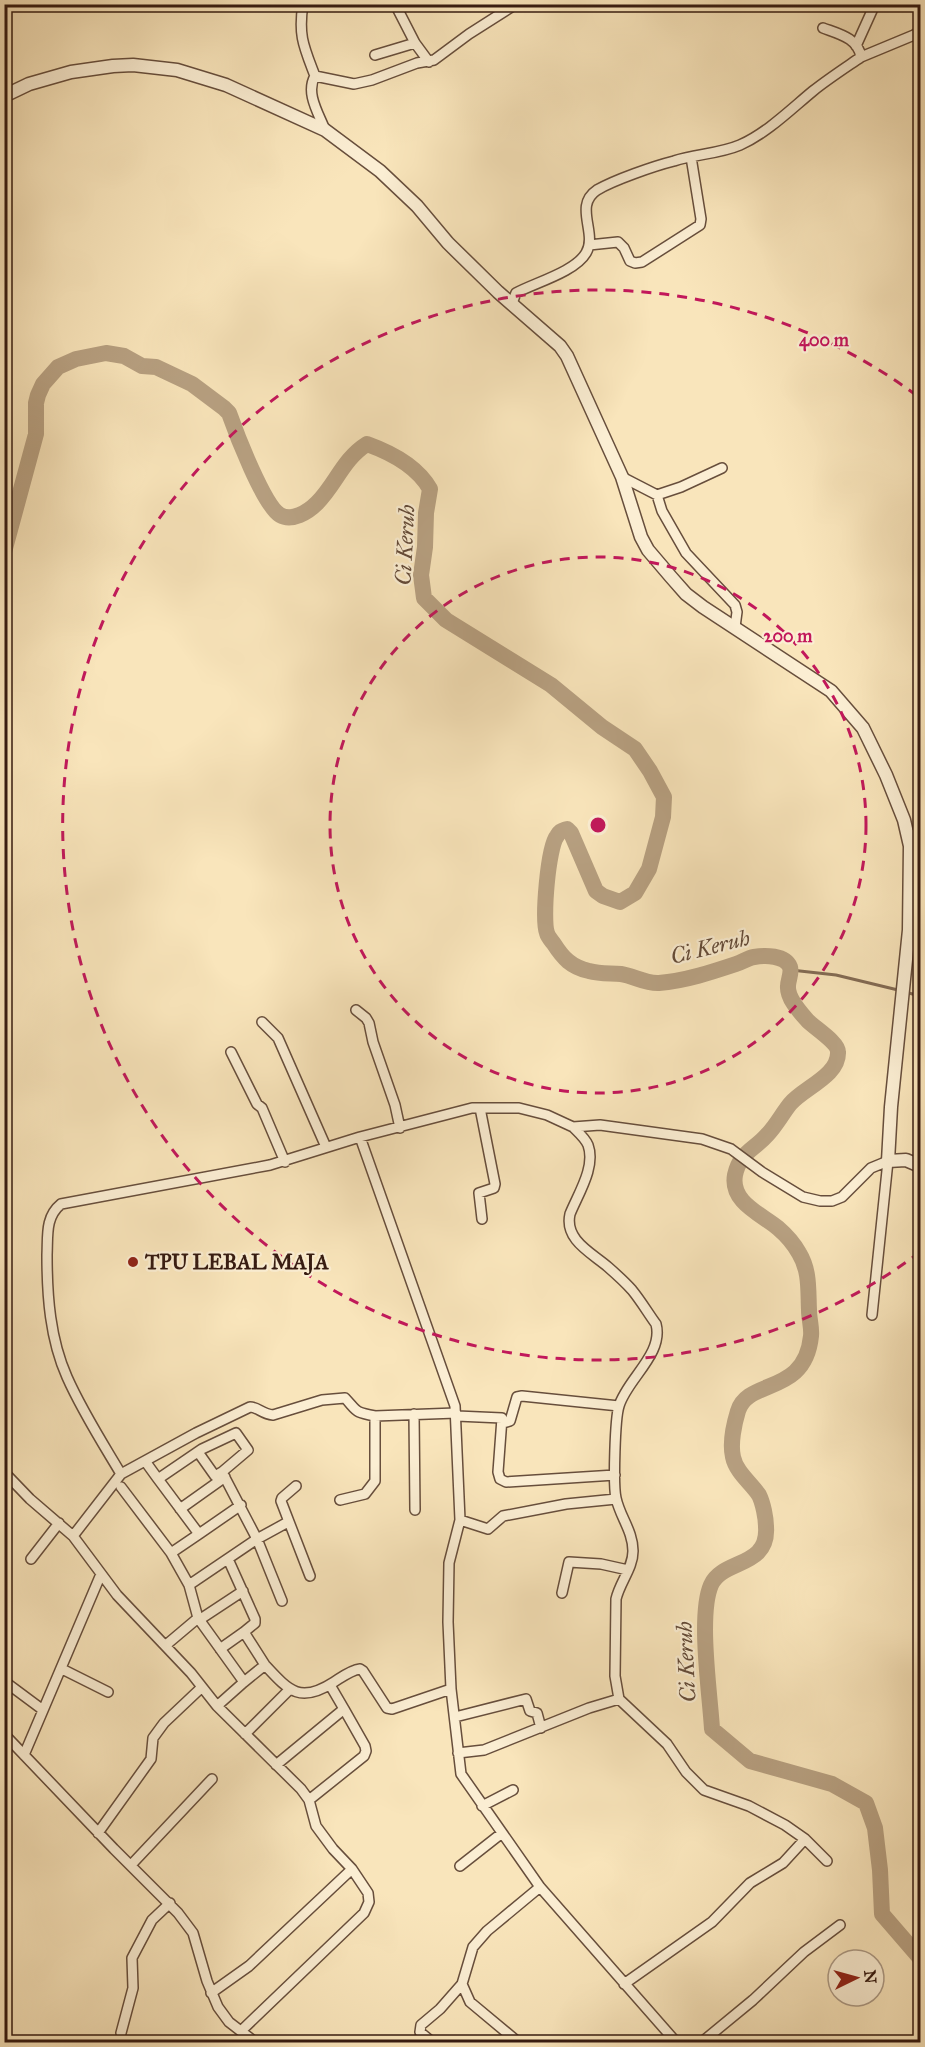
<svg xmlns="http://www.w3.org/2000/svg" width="925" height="2047" font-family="'IM FELL Great Primer',serif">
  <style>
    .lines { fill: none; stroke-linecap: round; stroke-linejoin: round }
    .stream { stroke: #836b54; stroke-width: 3 }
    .river { stroke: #b7a081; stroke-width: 16 }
    .minor-casing { stroke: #674e3c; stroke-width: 12 }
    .tertiary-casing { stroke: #674e3c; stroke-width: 15 }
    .minor { stroke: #fbeed3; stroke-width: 9 }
    .tertiary { stroke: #fbeed3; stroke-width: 12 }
    .ring { fill: none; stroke: #c2185b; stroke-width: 3; stroke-dasharray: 10 8 }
    .poi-dot { fill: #8f2418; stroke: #fbeed3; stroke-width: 2 }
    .labels { text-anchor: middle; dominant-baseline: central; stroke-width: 4.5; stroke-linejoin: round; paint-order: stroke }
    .poi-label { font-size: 21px; font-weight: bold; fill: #361b11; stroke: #fbeed3; text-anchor: start }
    .water-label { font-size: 22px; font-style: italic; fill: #634a38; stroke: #fbeed3 }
    .centre { fill: #c2185b; stroke: #fbeed3; stroke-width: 3 }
    .ring-label { font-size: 18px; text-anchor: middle; font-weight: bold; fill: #c2185b; stroke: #fbeed3; stroke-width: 4.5; stroke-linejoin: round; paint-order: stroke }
  </style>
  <rect width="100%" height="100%" fill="#f9e5bb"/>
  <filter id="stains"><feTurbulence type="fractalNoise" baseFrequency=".00333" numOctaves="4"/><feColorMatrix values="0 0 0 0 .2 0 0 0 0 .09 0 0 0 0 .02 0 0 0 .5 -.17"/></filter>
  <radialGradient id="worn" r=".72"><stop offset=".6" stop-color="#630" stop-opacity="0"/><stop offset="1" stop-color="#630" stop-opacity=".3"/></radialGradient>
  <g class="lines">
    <path class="stream" d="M791,970L836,975L898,990
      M905,992L920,996"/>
    <path class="river" d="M4,552L36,434V403L38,395L43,384L58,367L76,359L106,353L124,356L142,366L156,367L192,384L224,408L229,413C236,433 264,506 280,515C292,522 308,512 317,503C336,484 343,459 367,444C392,453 417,466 430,489L426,513L425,547L421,575L424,598L446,620L551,685L602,727L635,749L650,771L664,797L663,817L649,869L635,893L620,902L603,896L596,891L571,833L567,829C561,831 560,831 557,836C548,847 542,920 547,933C548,937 551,940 554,944C563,958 571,967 589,971C600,974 610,973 621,974C634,976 646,984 659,983C685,981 712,972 736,964C742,962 748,958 754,957C765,955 785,955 790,967C792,973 788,980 788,986C787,998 799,1011 807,1020C813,1027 838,1042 838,1052C839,1076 803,1088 790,1104C782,1114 776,1126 767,1135C754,1150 740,1152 735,1175C730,1202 761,1214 778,1228C785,1234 794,1244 799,1253C810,1271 808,1290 809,1310C809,1319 812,1328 811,1336C805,1396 748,1378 738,1411C734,1424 730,1444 733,1457C736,1472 751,1483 759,1495C763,1503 766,1518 766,1527C769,1568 722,1559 711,1585C698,1615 710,1694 712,1729L750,1761L832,1784L866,1803L875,1828L880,1870L882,1914L920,1958"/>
    <g class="minor-casing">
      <path id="minor" d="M303,4C298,36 304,47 315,76C305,93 319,114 325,130
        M395,4L415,43L429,62
        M856,46L875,4
        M375,55L415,43
        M861,57L914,35L920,31
        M315,76L354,84L372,80L417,63L434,60L469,34L516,4
        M589,245L618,242L624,248L630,261L635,263L642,262L700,225L701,219L691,157
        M512,303L516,293C534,283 575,272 586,253C598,233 573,206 597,190C614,180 654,166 674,161C695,154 719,154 740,145C767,133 790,110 813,91C828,79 845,68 861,57C858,38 839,34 823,28
        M622,477L657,495L681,487L722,468
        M657,495L662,511L686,553L735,605L737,612L735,627
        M356,1010L366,1018L369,1023L373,1042L395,1105L400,1128
        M262,1022L278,1038L326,1147
        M231,1052L257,1104L262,1108L285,1162
        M480,1108L495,1184L494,1188L479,1193L482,1219
        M573,1127C578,1132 585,1138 588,1145C596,1167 578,1194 570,1214C564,1240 592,1253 608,1267C616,1274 625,1282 632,1290C641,1301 648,1313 656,1324C664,1354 627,1379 619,1406C615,1418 613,1485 616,1498C620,1517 633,1531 633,1551C633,1568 620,1582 616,1599L615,1676L619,1699L667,1744L686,1772L704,1790L749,1806L785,1825L805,1839L827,1861
        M360,1137L455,1406L460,1520L449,1563L448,1622L451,1689L461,1774L540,1887L676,2042
        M414,1414L415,1510
        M457,1416L502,1418L498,1472L500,1479L506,1482L615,1475
        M503,1423L510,1421L517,1397L522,1396L619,1406
        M198,1452L215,1476L222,1472L257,1539L288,1522
        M145,1461L158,1479L202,1449L236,1433L248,1450L222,1472
        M4,1472L30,1499L73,1536L117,1595L191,1673L217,1706L301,1789L309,1800L316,1826L333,1849L352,1869L368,1893L369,1902L364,1913L241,2031
        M121,1474L196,1433L250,1407C258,1407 262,1414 273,1415L322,1400L345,1398C358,1412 354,1412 375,1416
        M158,1479L199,1534L171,1553
        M296,1486L282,1498L281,1501L310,1576
        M121,1487L171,1553L189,1585L198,1618L244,1682L265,1665C289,1691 300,1704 334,1682C342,1677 351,1670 360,1669L363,1671L387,1708L392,1709L451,1689
        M340,1500L365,1494L375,1481V1416L456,1413
        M180,1509L225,1477
        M460,1520L488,1529L503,1516L566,1504L616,1499
        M199,1534L241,1505
        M73,1536L121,1474C102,1442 82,1411 67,1377C50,1339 47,1296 47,1255C48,1236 45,1217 61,1204L270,1165L360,1137L472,1108H519L547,1115L573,1127L600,1125L702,1139L731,1149L762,1172L803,1197L820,1201H832L842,1197L871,1168L888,1161L872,1315
        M31,1559L59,1523
        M228,1559L255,1619V1623L244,1632L265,1665
        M189,1585L257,1539L282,1601
        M562,1593L569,1562L601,1564L628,1570
        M199,1620L243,1591
        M166,1645L198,1618
        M220,1649L244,1632
        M62,1669L108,1692
        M4,1681L43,1710
        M217,1706L244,1682
        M455,1717L526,1699L530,1711L537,1713L541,1728
        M4,1734L114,1849L178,1913L193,1933L207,1981L218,2007L229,2022L255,2042
        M245,1734L289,1690
        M458,1753L484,1750L589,1708L619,1699
        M24,1755L101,1574
        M276,1765L344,1709L330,1685
        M309,1800L364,1756L366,1751L365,1746L344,1709
        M482,1806L513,1790
        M98,1833L151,1759L153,1738L164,1723L201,1688
        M131,1865L212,1779
        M460,1866L502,1833
        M462,1984L470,2002L518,2042
        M624,1984L712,1922L750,1883L783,1863L805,1839
        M211,1993L249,1966L352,1869
        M121,2033L133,1988L132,1958L152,1920L170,1903
        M432,2042L420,2032L421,2025L440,2009L462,1984L473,1947L487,1931L540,1887
        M702,2042L753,2000L804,1952L840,1925"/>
    </g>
    <g class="tertiary-casing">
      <path id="tertiary" d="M4,96L29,84L71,72L113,66L133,65L177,70L226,85L325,130L380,171L417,206L448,243L498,292L560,346L567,356L622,477L641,537L648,550L671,577L686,594L703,607L831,691L863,728L886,775L904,820L910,846L909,930L891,1107L888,1161L906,1160L920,1166
        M910,846L920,830"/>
    </g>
    <use href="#minor" class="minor"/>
    <use href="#tertiary" class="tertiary"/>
  </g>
  <g class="ring">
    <circle cx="598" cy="825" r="268"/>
    <path d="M920 1252A535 535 0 1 1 920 398"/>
  </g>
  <circle class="poi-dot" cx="133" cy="1262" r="6"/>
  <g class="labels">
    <g class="poi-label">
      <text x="145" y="1262">TPU LEBAL MAJA</text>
    </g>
    <g class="water-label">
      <text transform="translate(405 545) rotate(-87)">Ci Keruh</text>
      <text transform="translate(710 947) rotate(-14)">Ci Keruh</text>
      <text transform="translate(686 1662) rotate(-93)">Ci Keruh</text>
    </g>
  </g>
  <circle cx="598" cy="825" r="9" class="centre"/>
  <g class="ring-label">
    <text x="824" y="346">400 m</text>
    <text x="788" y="642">200 m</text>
  </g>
  <rect width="925" height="2047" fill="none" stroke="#f9e5bb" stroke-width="24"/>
  <rect x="6" y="6" width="913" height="2035" fill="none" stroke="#361b11" stroke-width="3"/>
  <rect x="12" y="12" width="901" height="2023" fill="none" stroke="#361b11" stroke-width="1.5"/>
  <g transform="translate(856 1978) rotate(85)"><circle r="28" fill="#fbeed3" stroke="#ac9a85" stroke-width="1.5"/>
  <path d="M0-4.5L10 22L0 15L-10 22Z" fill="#8f2418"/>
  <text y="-9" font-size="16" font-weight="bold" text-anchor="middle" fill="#361b11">N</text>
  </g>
  <rect width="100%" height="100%" filter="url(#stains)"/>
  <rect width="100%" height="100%" fill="url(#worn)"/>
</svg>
